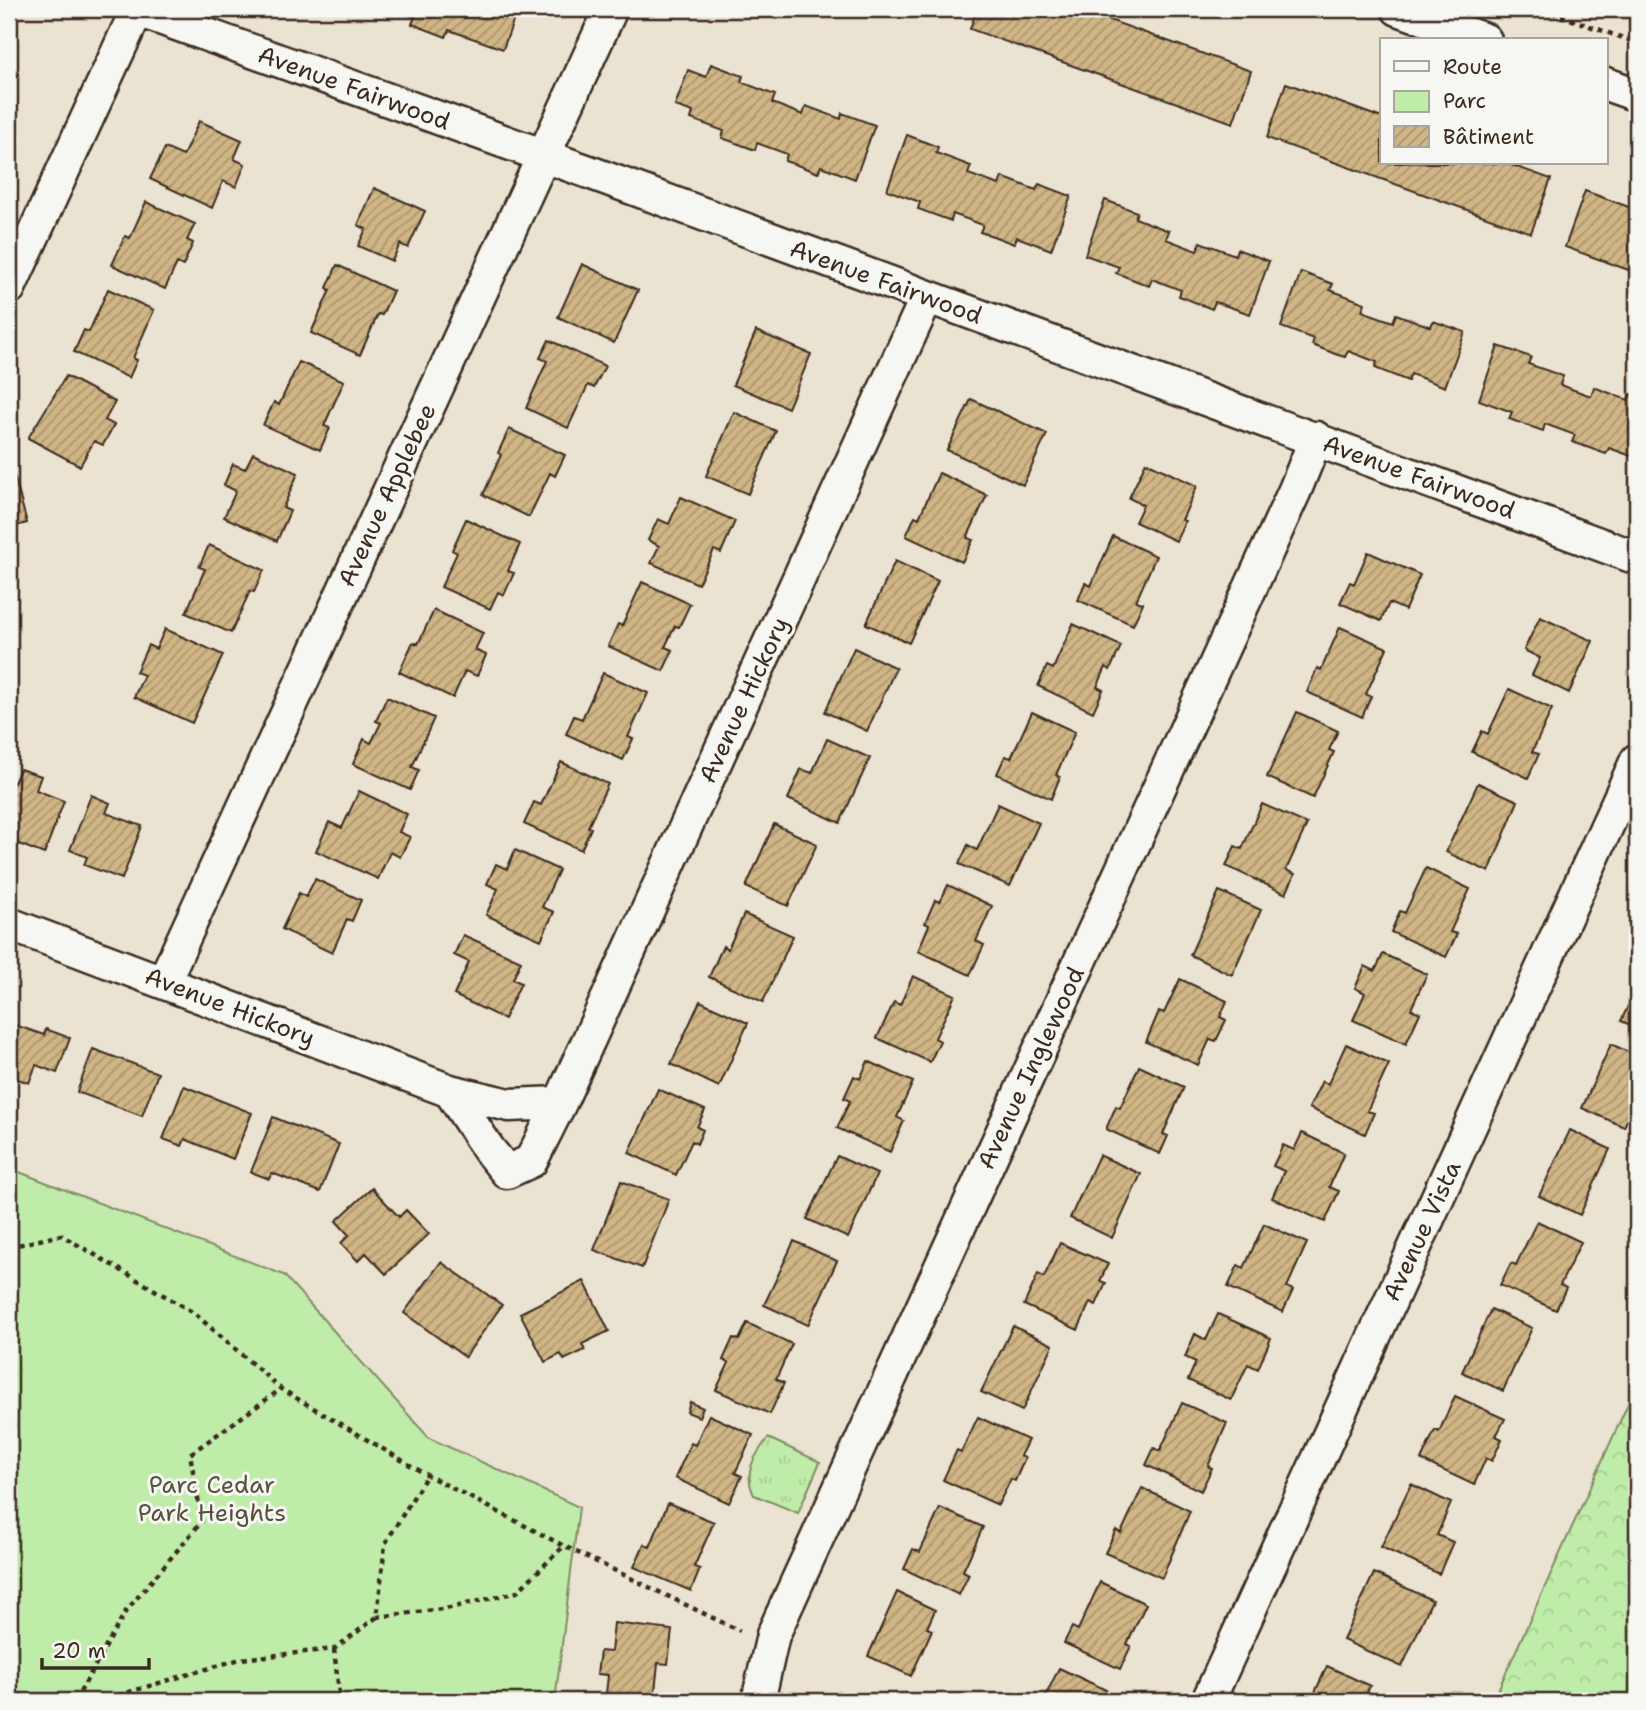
<svg xmlns="http://www.w3.org/2000/svg" width="1646" height="1710" font-family="'Shantell Sans',sans-serif">
  <style>
    .grass { fill: url(#grass-tufts); stroke: #7e8b64; stroke-width: 2 }
    .forest { fill: url(#forest-crowns); stroke: #7e8b64; stroke-width: 2 }
    .park { fill: #c0ecaa; stroke: #7e8b64; stroke-width: 2 }
    .building { fill: url(#building-hatch); stroke: #3b2a1e; stroke-width: 2 }
    .lines { fill: none; stroke-linecap: round; stroke-linejoin: round }
    .street-casing { stroke: #3b2a1e; stroke-width: 37 }
    .path { stroke: #3b2a1e; stroke-width: 4.5; stroke-dasharray: 5 5; stroke-linecap: butt }
    .street { stroke: #f6f6f2; stroke-width: 32 }
    .labels { text-anchor: middle; dominant-baseline: central; stroke-width: 6; stroke-linejoin: round; paint-order: stroke }
    .street-label { font-size: 24px; fill: #3b2a1e; stroke: #f6f6f2 }
    .park-label { font-size: 24px; fill: #56513a; stroke: #f6f6f2 }
  </style>
  <defs>
    <pattern id="grass-tufts" width="24" height="20" patternUnits="userSpaceOnUse" patternTransform="scale(1.75)"><rect width="24" height="20" fill="#c0ecaa"/><path d="M3 7l-1-3M5 7V3M7 7l1-3M15 17l-1-3M17 17v-4M19 17l1-3" fill="none" stroke="#a6cb92"/></pattern>
    <pattern id="forest-crowns" width="20" height="18" patternUnits="userSpaceOnUse" patternTransform="scale(1.75)"><rect width="20" height="18" fill="#c0ecaa"/><path d="M2 6a3 3 0 1 1 6 0M12 15a3 3 0 1 1 6 0" fill="none" stroke="#a6cb92"/></pattern>
    <pattern id="building-hatch" width="6" height="6" patternUnits="userSpaceOnUse" patternTransform="scale(1.75)"><rect width="6" height="6" fill="#d0b686"/><path d="M-1 1l2-2M0 6l6-6M5 7l2-2" fill="none" stroke="#aa946d"/></pattern>
  </defs>
  <rect width="100%" height="100%" fill="#ebe3d2"/>
  <filter id="ink" filterUnits="userSpaceOnUse"><feTurbulence type="fractalNoise" baseFrequency=".0143" numOctaves="2"/><feDisplacementMap in="SourceGraphic" scale="14" xChannelSelector="R" yChannelSelector="G"/><feConvolveMatrix kernelMatrix="1 2 1 2 8 2 1 2 1" color-interpolation-filters="sRGB"/></filter>
  <g filter="url(#ink)">
    <path class="grass" d="M768,1438L820,1462L798,1513L754,1495C743,1473 754,1456 768,1438Z"/>
    <path class="forest" d="M1637,1384V1691L1633,1701H1493Z"/>
    <path class="park" d="M9,1168L284,1275L429,1438L579,1507L555,1701H9Z"/>
    <path class="building" d="M390,9H495L515,16L503,49L449,30L446,37L412,24L415,17Z
      M977,9H1079L1251,71L1233,123L970,29Z
      M9,57L16,60L9,81Z
      M711,64L743,76L741,82L775,95L772,103L803,115L806,106L841,119L842,113L875,125L855,179L821,166L818,173L797,165L785,161L787,154L757,143L755,150L747,147L722,138L724,131L691,119L693,112L675,106L688,70L706,77Z
      M1286,83L1382,118V163H1506L1551,179L1531,233L1267,138Z
      M199,121L242,140L234,159L245,164L236,187L223,181L212,208L150,179L165,148L183,156Z
      M907,135L938,147L936,153L971,166L968,174L999,185L1002,177L1036,190L1039,184L1071,196L1051,250L1017,237L1014,244L993,236L980,232L983,225L953,214L951,221L918,209L920,202L887,190Z
      M374,188L425,211L408,248L400,244L392,261L358,246L366,229L358,225Z
      M1585,191L1637,210V273L1565,247Z
      M1105,200L1137,212L1135,218L1169,231L1166,239L1197,251L1200,242L1235,255L1237,249L1269,261L1250,314L1215,302L1212,309L1179,296L1181,290L1152,279L1149,286L1142,283L1116,273L1119,267L1085,255Z
      M146,202L195,224L187,240L193,243L183,266L177,263L165,289L112,265L125,236L130,238Z
      M582,264L638,290L614,343L558,317Z
      M337,265L393,291L382,315L378,314L360,355L311,333L330,290L327,288Z
      M1301,272L1333,284L1330,290L1365,303L1362,311L1393,322L1396,314L1431,327L1433,321L1465,332L1445,387L1411,374L1408,381L1375,368L1377,362L1348,351L1345,357L1338,355L1312,345L1314,339L1281,327Z
      M108,289L154,310L133,358L137,360L129,378L74,352L84,330L89,332Z
      M756,331L811,354L788,408L733,385Z
      M549,340L605,366L594,388L588,385L568,428L526,408L547,361L540,358Z
      M1498,346L1531,357L1528,364L1563,376L1560,385L1591,396L1594,387L1628,400L1631,394L1637,396V458L1609,448L1606,454L1572,442L1575,435L1545,424L1543,431L1509,419L1512,412L1479,400Z
      M299,362L344,381L324,426L330,428L320,450L263,425L274,402L279,405Z
      M66,376L115,402L105,420L114,425L103,445L94,441L80,466L28,438Z
      M971,399L1047,434L1023,485L947,450Z
      M734,412L776,431L748,494L706,476Z
      M509,429L565,455L555,476L550,473L529,517L483,495L501,455L498,453Z
      M253,453L298,473L283,508L290,511L277,541L224,517L236,491L224,485L233,464L245,469Z
      M1146,462L1197,486L1182,520L1185,521L1176,541L1135,522L1143,505L1129,498Z
      M13,471L27,523L9,528V472Z
      M939,473L987,495L967,538L973,540L962,562L906,536L915,516L919,518Z
      M681,497L735,521L721,553L714,550L698,584L651,563L659,546L648,540L658,519L669,524Z
      M466,519L520,544L508,571L514,573L504,595L498,592L490,609L441,587L457,553L452,550Z
      M1113,536L1156,556L1136,601L1143,603L1133,625L1078,600L1085,583L1091,586Z
      M209,545L264,570L254,592L250,591L231,633L186,613L205,569L199,567Z
      M1368,552L1420,575L1405,610L1389,603L1381,621L1340,603L1350,582L1354,584Z
      M895,561L938,581L909,643L866,624Z
      M642,582L690,604L679,627L675,626L665,647L673,650L663,671L608,646L618,624L622,626Z
      M434,610L483,633L475,650L486,655L477,676L465,671L453,698L399,672L413,642L418,644Z
      M1540,617L1593,641L1569,693L1532,675L1540,658L1524,650Z
      M1073,624L1121,646L1110,670L1106,667L1097,687L1103,690L1093,712L1038,686L1047,666L1053,669Z
      M1340,627L1387,648L1366,694L1371,697L1362,717L1307,692L1317,668L1321,670Z
      M165,629L223,655L192,723L134,697L144,675L136,672L148,645L156,649Z
      M854,648L896,668L867,731L825,712Z
      M603,673L648,693L628,737L633,739L623,760L566,734L574,716L582,719Z
      M1509,689L1552,709L1532,752L1539,754L1528,778L1472,752L1482,731L1488,734Z
      M387,697L434,718L412,767L419,770L410,790L353,764L364,739L371,743L381,723L376,721Z
      M1032,712L1075,732L1056,775L1060,777L1051,799L997,774L1005,756L1011,758Z
      M1297,712L1338,731L1329,750L1334,752L1313,798L1267,777Z
      M827,739L870,758L840,823L788,799L801,769L812,773Z
      M561,762L608,784L588,827L591,828L581,850L524,824L534,802L541,805Z
      M20,769L41,776L36,790L64,801L44,854L9,840V780L14,783Z
      M1478,783L1518,801L1489,872L1446,852Z
      M359,791L407,814L399,832L410,837L400,857L390,852L378,879L316,851L329,822L342,828Z
      M91,795L110,803L106,813L142,826L122,879L84,865L87,857L70,850Z
      M998,804L1039,823L1010,886L959,864L968,845L977,850Z
      M1262,804L1307,824L1286,870L1295,874L1286,894L1226,866L1235,846L1242,849Z
      M774,824L817,844L788,906L746,887Z
      M515,850L559,870L542,907L554,912L541,940L486,915L498,889L487,884L496,864L507,869Z
      M1426,868L1470,889L1450,932L1457,934L1446,957L1391,932L1400,911L1405,913Z
      M315,879L361,900L352,921L347,919L332,953L282,929L299,893L306,897Z
      M948,885L992,906L976,941L984,945L970,975L918,951L929,925L925,923L935,900L940,902Z
      M1219,891L1261,910L1232,975L1190,955Z
      M744,914L793,936L763,1002L709,977L723,946L728,949Z
      M463,935L521,961L513,979L521,983L504,1019L454,995L469,962L454,955Z
      M1383,954L1427,974L1411,1009L1420,1013L1406,1044L1353,1020L1365,993L1355,988L1365,966L1375,971Z
      M913,976L955,995L935,1038L940,1041L930,1062L877,1038L894,1002L900,1005Z
      M1180,979L1227,1001L1220,1017L1226,1020L1216,1041L1210,1039L1198,1065L1146,1042L1159,1011L1164,1013Z
      M1635,991L1637,992V1028L1621,1021Z
      M700,1001L748,1023L719,1087L671,1064Z
      M9,1023L44,1035L46,1029L70,1038L57,1073L36,1065L29,1083L9,1076Z
      M1346,1044L1389,1064L1367,1111L1374,1113L1365,1134L1309,1108L1322,1081L1328,1084Z
      M1611,1044L1637,1056V1098L1624,1127L1582,1108Z
      M93,1049L158,1073L142,1116L77,1092Z
      M868,1061L913,1082L897,1117L904,1121L890,1152L837,1128L850,1101L844,1098L854,1076L860,1079Z
      M1139,1066L1184,1087L1163,1134L1168,1136L1160,1154L1106,1129L1116,1106L1120,1108Z
      M184,1086L252,1113L233,1159L185,1139L182,1146L163,1139Z
      M658,1089L705,1110L697,1127L703,1130L697,1144L692,1141L676,1175L629,1153Z
      M273,1117L339,1144L320,1192L272,1173L269,1179L251,1172Z
      M1570,1130L1610,1149L1580,1215L1539,1196Z
      M1302,1133L1344,1153L1329,1187L1339,1191L1325,1222L1272,1198L1284,1171L1273,1166L1283,1145L1294,1150Z
      M1099,1155L1141,1174L1112,1238L1070,1218Z
      M837,1156L877,1174L848,1238L807,1219Z
      M621,1181L669,1199L642,1268L594,1250Z
      M372,1188L399,1217L406,1210L429,1234L386,1274L366,1253L358,1261L341,1243L349,1235L336,1221Z
      M1537,1221L1581,1242L1560,1285L1566,1288L1556,1310L1500,1285L1511,1263L1516,1265Z
      M1264,1224L1307,1243L1287,1287L1293,1290L1283,1312L1228,1287L1238,1265L1244,1268Z
      M794,1241L837,1261L808,1325L764,1305Z
      M1060,1243L1108,1264L1100,1281L1106,1283L1096,1305L1090,1302L1078,1330L1024,1305L1038,1274L1044,1277Z
      M441,1262L502,1305L465,1357L404,1313Z
      M584,1281L609,1331L582,1344L585,1350L564,1360L561,1354L545,1362L520,1313Z
      M1491,1309L1532,1328L1503,1391L1462,1372Z
      M1218,1314L1271,1338L1258,1369L1248,1364L1231,1400L1188,1380L1196,1362L1185,1357L1195,1334L1206,1340Z
      M747,1323L792,1344L776,1379L784,1383L770,1414L716,1390L729,1363L723,1360L733,1338L739,1340Z
      M1013,1326L1053,1345L1022,1411L981,1392Z
      M1455,1396L1505,1419L1496,1436L1502,1439L1492,1461L1486,1458L1474,1485L1421,1460L1435,1430L1439,1432Z
      M690,1402L703,1408L699,1417L687,1412Z
      M1182,1403L1227,1423L1208,1466L1212,1468L1201,1491L1146,1465L1154,1448L1160,1451Z
      M709,1415L753,1435L735,1473L742,1476L729,1503L675,1478L691,1443L695,1445Z
      M978,1417L1028,1440L1020,1456L1025,1458L1015,1481L1011,1479L998,1505L943,1480L957,1450L961,1452Z
      M1411,1484L1451,1503L1437,1535L1453,1542L1439,1574L1381,1547Z
      M1142,1488L1190,1511L1162,1578L1105,1553L1116,1530L1121,1533Z
      M668,1503L714,1522L694,1567L700,1569L691,1591L634,1567L644,1544L650,1547Z
      M940,1508L983,1527L963,1571L969,1574L959,1595L904,1569L913,1549L920,1552Z
      M1374,1573L1432,1600L1402,1667L1343,1640Z
      M1100,1582L1146,1604L1127,1644L1131,1646L1120,1669L1064,1643L1072,1627L1078,1630Z
      M897,1592L935,1610L927,1628L932,1630L911,1676L868,1656Z
      M614,1623L672,1630L668,1664L658,1663L654,1701L606,1694L608,1675L597,1674L600,1651L611,1652Z
      M1327,1666L1370,1686L1363,1701H1311Z
      M1059,1668L1106,1690L1100,1701H1043Z"/>
    <g class="lines">
      <g class="street-casing">
        <path id="street" d="M135,9L589,172L1637,558
          M1398,9L1485,40
          M1606,84L1637,95
          M9,288L137,10
          M9,924L450,1091L489,1150L507,1172L531,1161L560,1103L927,297
          M164,981L611,9
          M450,1091L509,1105L560,1103
          M758,1701L773,1635L1295,490L1316,438
          M1208,1701L1637,760"/>
      </g>
      <path class="path" d="M1542,9L1637,43
        M9,1247L61,1235L194,1313L281,1389L427,1475L564,1546L740,1631
        M377,1617L450,1608L517,1592L564,1546
        M334,1649L340,1701
        M9,1692L41,1701
        M75,1701L126,1611L202,1521L190,1454L281,1389
        M99,1701L240,1659L334,1649L377,1617L385,1544L427,1475"/>
      <use href="#street" class="street"/>
    </g>
  </g>
  <g class="labels">
    <g class="street-label">
      <text transform="translate(354 88) rotate(20)">Avenue Fairwood</text>
      <text transform="translate(886 282) rotate(20)">Avenue Fairwood</text>
      <text transform="translate(1419 477) rotate(20)">Avenue Fairwood</text>
      <text transform="translate(387 495) rotate(-65)">Avenue Applebee</text>
      <text transform="translate(744 700) rotate(-65)">Avenue Hickory</text>
      <text transform="translate(230 1007) rotate(21)">Avenue Hickory</text>
      <text transform="translate(1031 1068) rotate(-65)">Avenue Inglewood</text>
      <text transform="translate(1422 1231) rotate(-65)">Avenue Vista</text>
    </g>
    <g class="park-label">
      <text x="212" y="1485">Parc Cedar<tspan x="212" dy="28">Park Heights</tspan></text>
    </g>
  </g>
  <rect width="1646" height="1710" fill="none" stroke="#f6f6f2" stroke-width="35"/>
  <rect x="18" y="18" width="1611" height="1675" fill="none" stroke="#3b2a1e" stroke-width="2.5" filter="url(#ink)"/>
  <rect x="1380" y="38" width="228" height="126" fill="#f6f6f2" stroke="#aba49d" stroke-width="2"/>
  <rect x="1394" y="61" width="35" height="10" fill="#f6f6f2" stroke="#aba49d" stroke-width="2"/>
  <text x="1443" y="74" font-size="21" fill="#3b2a1e">Route</text>
  <rect x="1394" y="91" width="35" height="21" fill="#c0ecaa" stroke="#aba49d" stroke-width="2"/>
  <text x="1443" y="108" font-size="21" fill="#3b2a1e">Parc</text>
  <rect x="1394" y="126" width="35" height="21" fill="url(#building-hatch)" stroke="#aba49d" stroke-width="2"/>
  <text x="1443" y="144" font-size="21" fill="#3b2a1e">Bâtiment</text>
  <path d="M42 1658v10h107v-10" fill="none" stroke="#3b2a1e" stroke-width="3.5"/>
  <text x="52" y="1658" font-size="21" fill="#3b2a1e" stroke="#f6f6f2" stroke-width="5" paint-order="stroke">20 m</text>
</svg>
